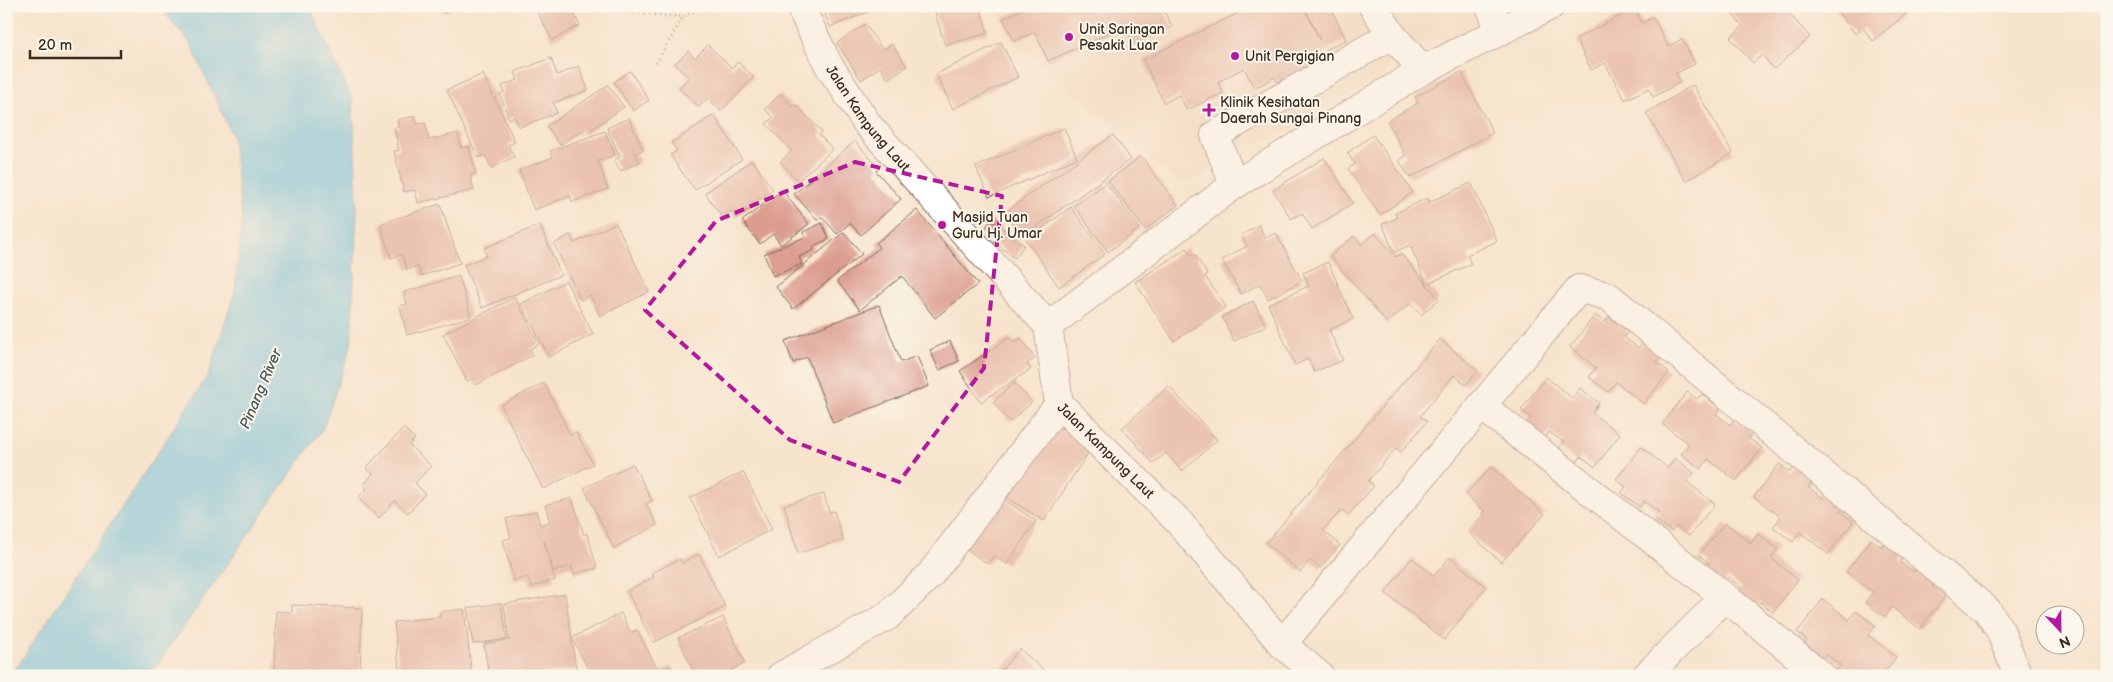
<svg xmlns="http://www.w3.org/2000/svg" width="2113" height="682" font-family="'Balsamiq Sans',sans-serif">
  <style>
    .built { fill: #f0d6bc }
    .water { fill: #66c3e4; stroke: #507681 }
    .building { fill: #dc9c8e }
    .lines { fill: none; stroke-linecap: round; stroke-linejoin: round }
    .minor-casing { stroke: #7d6b5b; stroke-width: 30 }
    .path { stroke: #7d6b5b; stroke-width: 3; stroke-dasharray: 1 4; stroke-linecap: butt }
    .minor { stroke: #fff; stroke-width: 28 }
    .marked { fill: none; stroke: #b5179e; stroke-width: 4; stroke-dasharray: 10 6; stroke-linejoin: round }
    .poi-dot { fill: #b5179e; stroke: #fbf7ec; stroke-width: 2 }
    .labels { text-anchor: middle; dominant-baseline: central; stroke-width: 4; stroke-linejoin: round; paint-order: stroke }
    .poi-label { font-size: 14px; fill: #3b2a1e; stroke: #fbf7ec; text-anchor: start }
    .street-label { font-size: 14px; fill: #3b2a1e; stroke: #fbf7ec }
    .water-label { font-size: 15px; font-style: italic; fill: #485859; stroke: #fbf7ec }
  </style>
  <rect width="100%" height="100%" fill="#fbf7ec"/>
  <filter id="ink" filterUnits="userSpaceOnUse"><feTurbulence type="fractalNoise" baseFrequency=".02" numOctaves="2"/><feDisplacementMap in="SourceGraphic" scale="10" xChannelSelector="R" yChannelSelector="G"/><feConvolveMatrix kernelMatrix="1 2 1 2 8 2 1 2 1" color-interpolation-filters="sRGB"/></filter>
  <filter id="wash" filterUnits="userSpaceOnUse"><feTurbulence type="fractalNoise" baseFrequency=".0096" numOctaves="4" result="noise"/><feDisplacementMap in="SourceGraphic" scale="20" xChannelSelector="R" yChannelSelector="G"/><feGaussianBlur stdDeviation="1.12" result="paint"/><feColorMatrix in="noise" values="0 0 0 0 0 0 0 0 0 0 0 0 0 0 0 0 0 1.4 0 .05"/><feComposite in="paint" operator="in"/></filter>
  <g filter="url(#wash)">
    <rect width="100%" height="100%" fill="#f7e4cd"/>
    <path class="built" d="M995,6H1480L1485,18L1455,37L1427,41L1390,63L1379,79L1271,140L1245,145L1216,164L1204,175L1179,184L1008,35Z"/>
    <path class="water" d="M159,6H309L353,101L357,208L351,346L323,428L149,676H11L208,376L235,291L242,221L232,135L191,44Z"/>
    <g id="blocks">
      <path class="building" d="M440,6H460L443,13Z
        M546,6H570L580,25L552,40L537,11Z
        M822,6H875L876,9L830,27Z
        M933,6H980L988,33L945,45Z
        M1022,6H1162L1172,27L1133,45L1125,26L1048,61L1035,32L1014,41L1003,18L1023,9Z
        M1237,6H1303L1320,40L1304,6H1330L1346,40L1325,50L1326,53L1314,59L1317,65L1278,84L1275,77L1254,88L1244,68L1218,82L1223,93L1187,110L1179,95L1164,103L1143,60L1240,12Z
        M1725,6H1782L1810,37L1774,69L1762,55L1753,63L1730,38L1743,26Z
        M1837,6H1901L1907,13L1873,41L1863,28L1855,34L1835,8Z
        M1635,8L1642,23L1653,17L1668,47L1682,39L1695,64L1676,73L1681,82L1653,97L1649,88L1625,100L1605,63L1591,70L1576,39Z
        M865,24L883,50L892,44L907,66L888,79L880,67L861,80L837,43Z
        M1001,42L1018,77L953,109L936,74Z
        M708,45L732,68L738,62L754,77L721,111L708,98L699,107L679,88L689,77L675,64L688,51L695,58Z
        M551,58L557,75L579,66L588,90L553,103L557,113L519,127L514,117L509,119L500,94L504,92L502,86L518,80L515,72Z
        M630,71L649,100L633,111L614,82Z
        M1461,72L1493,133L1410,178L1399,160L1406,156L1387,121L1418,103L1415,97Z
        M483,74L515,142L508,145L514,157L492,168L485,155L478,158L447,90Z
        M608,85L624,107L585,134L582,130L560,145L547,126Z
        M1693,85L1733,153L1686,181L1646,113Z
        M780,94L793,107L796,105L822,132L819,135L833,149L798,181L780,162L792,151L766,124L773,117L765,109Z
        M714,115L742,159L695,190L670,155L677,151L671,143Z
        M415,116L417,124L425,123L429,140L458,133L461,148L469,146L476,174L470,175L474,190L418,203L415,190L404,192L394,151L399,150L394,128L399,127L397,120Z
        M629,118L643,150L635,153L640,162L620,171L614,160L620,157L607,128Z
        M1064,128L1077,158L989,197L976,167Z
        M605,131L615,155L598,161L608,189L572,202L570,196L534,210L519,170L553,157L550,151Z
        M1113,135L1131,159L1022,237L1004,213Z
        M1373,135L1413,192L1380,215L1348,169L1355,164L1347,153Z
        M855,141L879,168L876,171L901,199L861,235L850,223L837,234L822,217L817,220L794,194Z
        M1141,156L1178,205L1145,230L1108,181Z
        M1324,158L1353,203L1312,229L1302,213L1291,219L1273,190Z
        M752,160L773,190L736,216L732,211L722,217L705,193Z
        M1106,183L1140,228L1108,252L1074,206Z
        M1471,183L1497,241L1467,255L1471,264L1427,284L1410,245L1394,252L1382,224L1397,218L1395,213L1428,198L1429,202Z
        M782,190L809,224L781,245L773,234L760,244L742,221Z
        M440,204L460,263L421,276L418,266L407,270L402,254L391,258L380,224Z
        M1071,207L1105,254L1059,287L1026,240Z
        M917,210L978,284L935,318L902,276L860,310L837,281L879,248L876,243Z
        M991,220L1024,245L1015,258L982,233Z
        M616,223L649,292L600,316L590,295L581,300L554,244L570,235L574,243Z
        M822,223L829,239L813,246L814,250L799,257L802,264L773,276L764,254L805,237L803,232Z
        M540,225L561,275L482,308L464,265L487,256L484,248Z
        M1259,225L1265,238L1276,233L1302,281L1268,299L1260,284L1241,294L1222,260L1247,246L1241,235Z
        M844,232L862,254L793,309L776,287Z
        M1375,233L1396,257L1401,254L1439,299L1421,315L1411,303L1387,323L1330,256L1354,236L1362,245Z
        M1187,248L1191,255L1194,253L1207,274L1205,276L1226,307L1174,341L1135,282Z
        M1328,262L1353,319L1329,330L1343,360L1314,372L1308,359L1295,365L1268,304L1309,286L1303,273Z
        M459,276L471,317L407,335L400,306L407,304L404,292Z
        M566,281L593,334L549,357L521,304Z
        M515,297L539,344L530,349L533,355L476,385L473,378L467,381L443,334Z
        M1253,301L1266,326L1234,341L1222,317Z
        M879,305L901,362L917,356L929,386L833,423L807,357L793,363L785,341Z
        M1595,315L1605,322L1609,317L1628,332L1624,337L1638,348L1642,343L1660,356L1656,362L1669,372L1644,404L1616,382L1608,392L1589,377L1596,368L1570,347Z
        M1010,337L1014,343L1021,338L1035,358L1027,364L1031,369L981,402L960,371Z
        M1440,339L1478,371L1466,385L1454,375L1420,416L1427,421L1401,452L1396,448L1368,481L1374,486L1348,515L1342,510L1323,530L1340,545L1320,568L1310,560L1300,572L1266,543Z
        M950,341L959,361L939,370L930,350Z
        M1546,377L1572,398L1580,388L1599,403L1592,413L1620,434L1595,467L1581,456L1577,462L1559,448L1564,442L1549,432L1545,437L1526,423L1531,417L1521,410Z
        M544,383L570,435L576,432L593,464L543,489L501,405Z
        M1014,383L1032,402L1010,422L993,402Z
        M1169,386L1217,440L1182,471L1166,453L1153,463L1122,428Z
        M1687,392L1697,399L1702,394L1720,408L1716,414L1730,425L1734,419L1752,433L1748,438L1762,448L1736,481L1708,459L1701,469L1681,454L1689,444L1662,424Z
        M1055,424L1092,447L1044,521L1007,498Z
        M404,428L415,439L409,445L431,466L415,483L425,494L408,513L395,501L379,518L358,498L367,489L363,485L373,474L366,468Z
        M1641,447L1668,468L1675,458L1694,473L1687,482L1715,504L1689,536L1676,526L1672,532L1654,518L1659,512L1644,501L1640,507L1621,493L1626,487L1616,479Z
        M633,464L652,501L646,504L657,525L614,548L584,488Z
        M1779,464L1790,472L1794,467L1813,481L1808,487L1823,498L1827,492L1844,506L1840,511L1853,522L1828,554L1800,532L1793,542L1773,527L1781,517L1754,497Z
        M1491,467L1545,514L1501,562L1468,532L1485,512L1466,494Z
        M743,472L772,529L719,556L690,498Z
        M824,494L829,512L834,511L843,540L798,553L784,505Z
        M997,495L1036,521L1007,564L993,556L988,564L962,546Z
        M572,498L584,535L587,533L597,568L574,574L571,566L553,571L544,540L555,580L531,587L528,577L514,581L503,540L511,538L506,519L536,511L540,525L550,522L545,505Z
        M1725,523L1751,543L1758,534L1778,549L1771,558L1798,580L1773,612L1760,602L1755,607L1738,594L1742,588L1728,577L1724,583L1705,569L1709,563L1699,555Z
        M1871,539L1881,547L1886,542L1904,556L1900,562L1914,572L1919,567L1936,581L1932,586L1945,596L1920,629L1892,607L1885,617L1865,602L1873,592L1846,572Z
        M699,554L725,607L653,643L627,591L654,577L652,573L680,559L682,563Z
        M1450,557L1486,587L1444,640L1385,593L1412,558L1434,576Z
        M565,594L576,669L531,676H489L484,644L509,640L504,604Z
        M1823,599L1849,620L1856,611L1876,626L1868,635L1896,657L1882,676H1842L1836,671L1840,665L1826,654L1822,660L1803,645L1807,640L1797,632Z
        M501,603L507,639L473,644L467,608Z
        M292,605L362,608L360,673H384V676H274L276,611L292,612Z
        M464,609L472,676H400L394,622L440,617V612Z
        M621,613L631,633L637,630L659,672L671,666L676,676H592L572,638Z
        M723,617L745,663L731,670L733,674L730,676H696L678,638Z
        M1020,649L1050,676H996Z
        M584,672V676H563V675Z"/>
    </g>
  </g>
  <g filter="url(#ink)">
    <use href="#blocks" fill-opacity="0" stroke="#7d6b5b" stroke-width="1"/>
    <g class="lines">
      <g class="minor-casing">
        <g id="minor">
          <path id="s1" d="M800,6L828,64L868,125L1048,326L1059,404L1178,521L1282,644L1320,676"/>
          <path d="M1373,6L1392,35L1423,70"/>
          <path d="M1490,6L1500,31"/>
          <path d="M1234,185L1215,135L1392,35"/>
          <path d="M1048,326L1234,185L1423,70L1550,6"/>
          <path d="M1482,406L1725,597L1822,676"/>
          <path d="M1282,644L1579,289L1608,296L1987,610L2000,630L2018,676"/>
          <path d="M781,676L888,616L930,575L1059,404"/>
          <path d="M1646,676L1725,597"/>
        </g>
      </g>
      <path class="path" d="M616,6L626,12L683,17L702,6
        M656,63L683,17"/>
      <use href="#minor" class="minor"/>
    </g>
  </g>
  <path d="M0 0H2113V682H0ZM855,162L1002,196L984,368L899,482L790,440L645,310L716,221Z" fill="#f7e4cd" fill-opacity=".55" fill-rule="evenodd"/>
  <path class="marked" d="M855,162L1002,196L984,368L899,482L790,440L645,310L716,221Z"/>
  <g class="poi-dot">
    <circle cx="1069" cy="37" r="5"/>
    <circle cx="1235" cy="56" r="5"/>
    <path d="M1206.5 102.5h5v5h5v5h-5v5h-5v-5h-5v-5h5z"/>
    <circle cx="942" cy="225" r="5"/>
  </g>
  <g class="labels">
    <g class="poi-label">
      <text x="1079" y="29">Unit Saringan<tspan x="1079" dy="16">Pesakit Luar</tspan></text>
      <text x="1245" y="56">Unit Pergigian</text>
      <text x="1220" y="102">Klinik Kesihatan<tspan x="1220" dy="16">Daerah Sungai Pinang</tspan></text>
      <text x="952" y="217">Masjid Tuan<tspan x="952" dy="16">Guru Hj. Umar</tspan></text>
    </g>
    <g class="street-label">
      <text stroke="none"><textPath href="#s1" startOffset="132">Jalan Kampung Laut</textPath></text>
      <text stroke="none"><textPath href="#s1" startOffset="552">Jalan Kampung Laut</textPath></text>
    </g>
    <g class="water-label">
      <text transform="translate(261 389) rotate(-67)">Pinang River</text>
    </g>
  </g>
  <rect width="2113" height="682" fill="none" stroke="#fbf7ec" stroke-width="25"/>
  <g transform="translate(2060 630) rotate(158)"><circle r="24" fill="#fbf7ec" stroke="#aea59a"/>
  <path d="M0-4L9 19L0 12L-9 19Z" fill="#b5179e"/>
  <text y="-8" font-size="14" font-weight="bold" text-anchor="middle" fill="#3b2a1e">N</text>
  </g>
  <path d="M30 50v8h91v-8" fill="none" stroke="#3b2a1e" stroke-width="2.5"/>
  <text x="38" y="50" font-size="15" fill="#3b2a1e" stroke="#fbf7ec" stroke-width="4" paint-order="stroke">20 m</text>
</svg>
